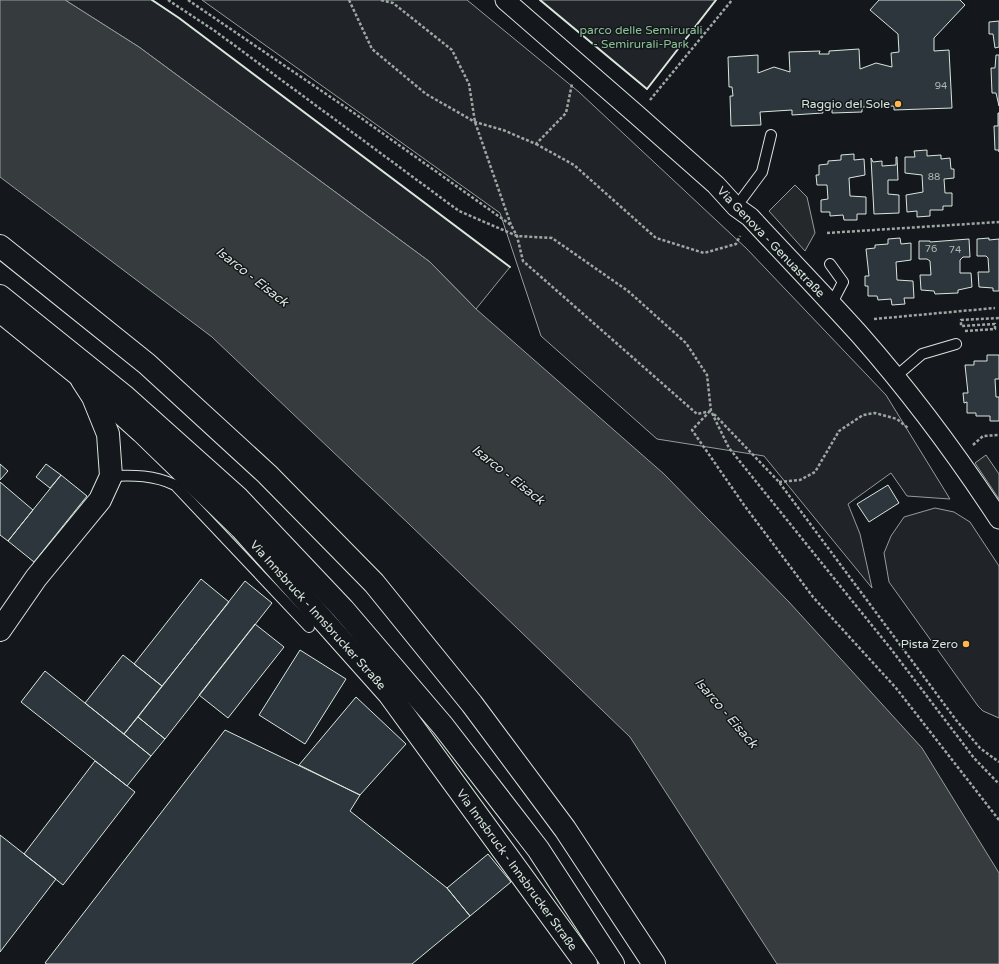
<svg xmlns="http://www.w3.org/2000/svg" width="999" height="964" font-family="'Varela Round',sans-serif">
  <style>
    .green { fill: #202428; stroke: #939e99 }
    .parking { fill: #24282b; stroke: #939e99 }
    .water { fill: #363b3e; stroke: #939e99 }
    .building { fill: #2c363c; stroke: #d8e6dc }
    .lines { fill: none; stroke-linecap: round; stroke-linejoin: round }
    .lane-casing { stroke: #d8e6dc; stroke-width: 12 }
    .street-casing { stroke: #d8e6dc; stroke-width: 21 }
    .secondary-casing { stroke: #d8e6dc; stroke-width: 24 }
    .primary-casing { stroke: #d8e6dc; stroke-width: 24 }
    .highway-casing { stroke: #d8e6dc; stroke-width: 24 }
    .path { stroke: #9da8a2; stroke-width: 2.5; stroke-dasharray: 3 2; stroke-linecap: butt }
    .lane { stroke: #14181c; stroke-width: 10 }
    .street { stroke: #14181c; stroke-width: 19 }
    .secondary { stroke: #14181c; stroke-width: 22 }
    .primary { stroke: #14181c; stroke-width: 22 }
    .highway { stroke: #14181c; stroke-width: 22 }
    .wall { stroke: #d8e6dc; stroke-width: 2 }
    .poi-dot { fill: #ffb74d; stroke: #14181c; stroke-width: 1.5 }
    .labels { text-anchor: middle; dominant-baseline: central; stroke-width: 3; stroke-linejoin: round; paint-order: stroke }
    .number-label { font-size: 10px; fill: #adbab4 }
    .park-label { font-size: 12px; fill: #8ac095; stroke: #14181c }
    .poi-label { font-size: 12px; fill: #d8e6dc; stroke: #14181c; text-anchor: end }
    .street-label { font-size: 12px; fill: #d8e6dc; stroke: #14181c }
    .water-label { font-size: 13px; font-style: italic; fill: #d8e6dc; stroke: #14181c }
  </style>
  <rect width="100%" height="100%" fill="#14181c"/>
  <path class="green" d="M65,0H152L179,18L510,267L476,309L430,262L139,47Z
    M202,0H467L579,92L747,249L886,395L950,499L907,496L891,473L848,504L860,534L872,588L764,456L657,439L541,336L500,213Z
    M540,0H716L647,89Z
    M935,508L954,512L970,522L999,566V718L983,711L978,706L889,582L884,553L891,536L904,517Z"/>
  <path class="parking" d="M795,185L807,197L815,233L805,251L769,211Z
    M986,455L999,474V499L975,463Z"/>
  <path class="water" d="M0,0H65L139,47L430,262L476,309L664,474L789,602L922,748L999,873V964H777L630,737L409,524L212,337L0,177Z"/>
  <path class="building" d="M879,0H960L965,5L934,38V51L949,50L952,108L894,110V106L862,107V112L832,113V108H822L823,113L792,115V110L760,112L761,125L731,126L730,96H733L732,87H729L728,57L758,55V73L774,67L790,72L789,52L820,51L819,54H829V51L859,49L860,69L876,63L892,67L891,53L899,52L898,34L870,10Z
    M999,21V47L995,48L993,34H989V22Z
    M996,55H999V106L996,93H992L991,68H995Z
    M998,113H999V152V150H995L994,126H998Z
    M927,150V156L941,155V159L950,158L951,169H954V178L944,179L945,193H952V206H943V210H930V216L917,217V211L907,212L906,195L923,192L922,175L905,173V157H915L914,151Z
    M854,154V160L864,159L865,175L849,178L850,196L866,197V214H857V220H844L843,215L830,216V212H821V200L828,199L827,185H817L816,175H819V165L828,164V161L841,160V155Z
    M896,157H897L898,180H888V194L899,195V213L874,214L871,158L873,162L882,161V166L896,165Z
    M900,238L901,244L911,243V260L896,262L897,280L913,281L914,298H904L905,304L892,305L891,299L878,300L877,296H868V286H865V276H869L866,249L875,248V245L888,244V239Z
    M989,238V240L999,239V291H993V288L979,287L978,272H989L988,258L986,256H977V239Z
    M969,239L970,257H963L960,260V273H971L972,287L958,290V293L935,294L934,291L921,290L920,275H931L930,261L927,259H919V241H930V242Z
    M987,355H999V379H995L996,397H999V421H990V416H976V413H967V402L964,403L963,393H968L965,365H974V361H987Z
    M0,464L8,471L0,480Z
    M46,464L61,475L50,488L36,477Z
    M61,475L87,496L34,562L8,541Z
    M0,482L33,510L8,541L0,535Z
    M888,485L899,503L869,522L857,504Z
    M201,579L229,602L162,686L134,664Z
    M245,581L272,603L165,739L138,717Z
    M255,624L284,647L228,718L199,695Z
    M300,650L346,679L305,744L259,715Z
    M123,655L162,686L124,734L85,703Z
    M45,671L151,756L127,786L21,702Z
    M356,697L406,744L360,795L299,765Z
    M138,717L165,739L151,756L124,734Z
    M225,730L360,795L350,811L447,888L470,916L412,964H47L45,963Z
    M95,761L135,792L63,885L24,854Z
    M0,835L56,879L0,952Z
    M488,854L511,882L470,916L447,888Z"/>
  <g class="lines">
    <g class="lane-casing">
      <path id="lane" d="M736,207L762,172L771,135
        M830,264L843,282L831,305
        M894,378L922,354L956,344
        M111,476C134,475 154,475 175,485L309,627"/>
    </g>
    <g class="street-casing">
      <path id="street" d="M505,0L637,115L716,185L736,207L750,217C787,257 824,295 860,335C911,393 957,455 999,519"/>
    </g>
    <g class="secondary-casing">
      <path id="secondary" d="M0,630L36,578L100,500L111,476L108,434L93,397L82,380"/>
    </g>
    <g class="primary-casing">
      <path id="primary" d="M0,311L80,376L142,432L241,528L389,694L586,964"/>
    </g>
    <g class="highway-casing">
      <path id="highway" d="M0,246L147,364L267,474L374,583L472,704L565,829L654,964
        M0,296L123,395L238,498L343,609L443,726L538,849L613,964"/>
    </g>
    <path class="path" d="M168,0L215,31L459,211L517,236L552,238L628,291L686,343L707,375L711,411L729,448L891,649L974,758L999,784
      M188,0L354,113L511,225L517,236L523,261L697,414L711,411
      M349,0L372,49L426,94L475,122L503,130L536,144L566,113L572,84
      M381,0L393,3L452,50L469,84L475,122L511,225
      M650,100L732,0
      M536,144L574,165L656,238L704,253L736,244L740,236
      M827,233L999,222
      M874,319L995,308
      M965,331L995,329V324L961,326V320L999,318
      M710,411L692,430L744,505L813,597L896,688L999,820
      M714,414L779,482L956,720L980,748L999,762
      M973,445L983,436L999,435
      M779,482L800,480L815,472L839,431L863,415L875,413L897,419L908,428"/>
    <use href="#lane" class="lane"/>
    <use href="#street" class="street"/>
    <use href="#secondary" class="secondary"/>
    <use href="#primary" class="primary"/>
    <use href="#highway" class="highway"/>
    <path class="wall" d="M152,0L179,18L510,267
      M540,0L647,89L716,0"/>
  </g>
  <g class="poi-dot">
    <circle cx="898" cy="104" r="4"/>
    <circle cx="966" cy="644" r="4"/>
  </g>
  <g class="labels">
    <g class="number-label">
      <text x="941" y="86">94</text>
      <text x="934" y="177">88</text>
      <text x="931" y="249">76</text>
      <text x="955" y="250">74</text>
    </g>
    <g class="park-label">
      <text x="641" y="30">parco delle Semirurali<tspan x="641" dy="14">- Semirurali-Park</tspan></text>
    </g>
    <g class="poi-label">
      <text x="890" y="104">Raggio del Sole</text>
      <text x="958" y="644">Pista Zero</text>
    </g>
    <g class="street-label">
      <text transform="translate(771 242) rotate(46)">Via Genova - Genuastraße</text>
      <text transform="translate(318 615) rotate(48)">Via Innsbruck - Innsbrucker Straße</text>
      <text transform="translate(517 870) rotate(54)">Via Innsbruck - Innsbrucker Straße</text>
    </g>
    <g class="water-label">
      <text transform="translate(252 277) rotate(38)">Isarco - Eisack</text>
      <text transform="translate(508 475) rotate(38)">Isarco - Eisack</text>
      <text transform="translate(726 713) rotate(49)">Isarco - Eisack</text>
    </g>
  </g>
</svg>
